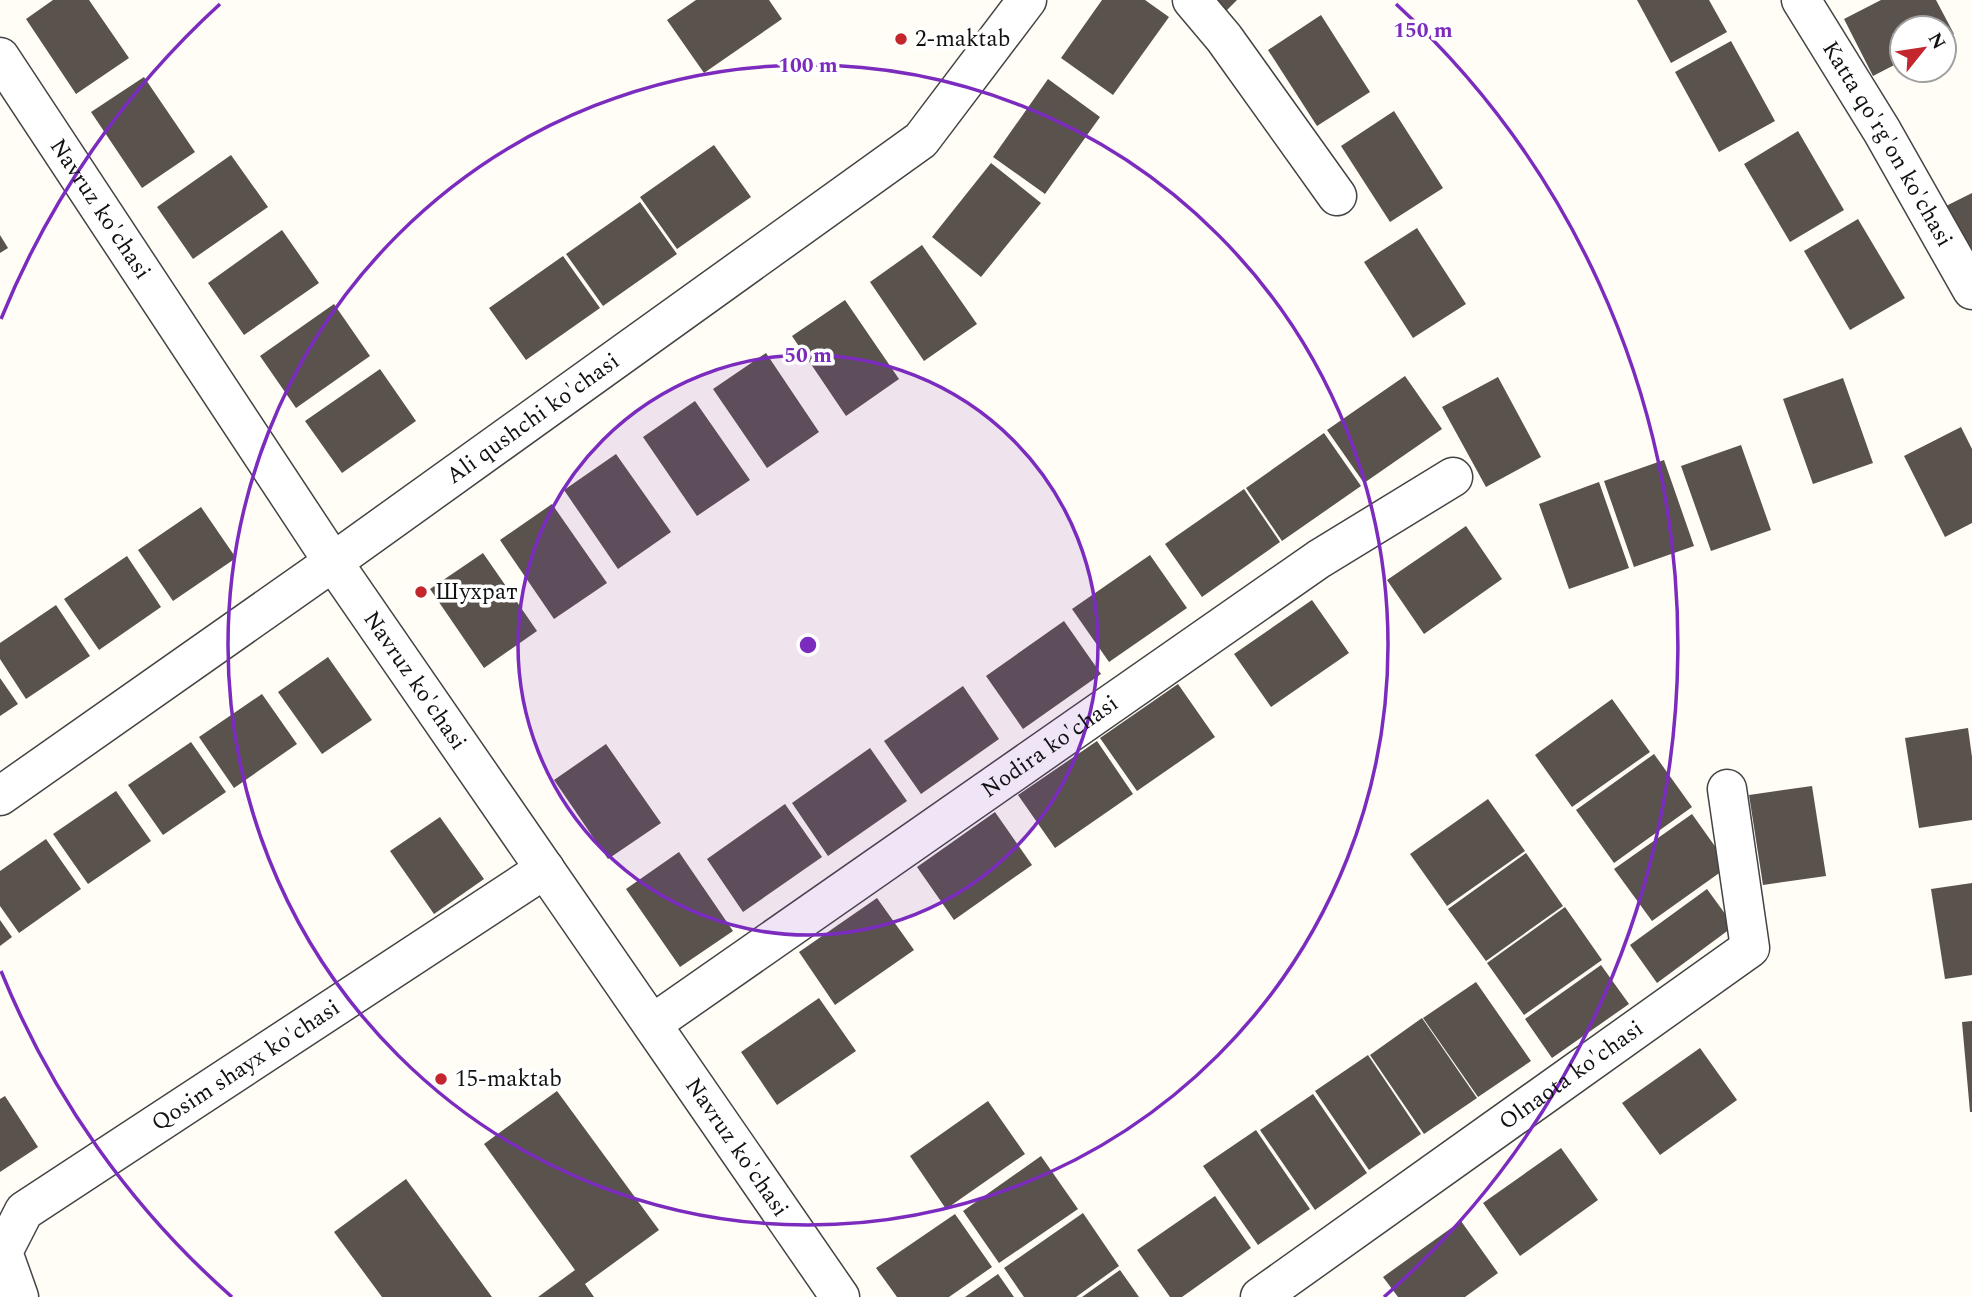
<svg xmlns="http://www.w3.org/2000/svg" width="1972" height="1297" font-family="Spectral,serif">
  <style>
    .building { fill: #5a524d }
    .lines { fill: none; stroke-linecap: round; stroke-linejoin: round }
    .minor-casing { stroke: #444; stroke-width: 41 }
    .minor { stroke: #fff; stroke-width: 38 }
    .ring { fill: none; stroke: #7b2cbf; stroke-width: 3.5 }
    .poi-dot { fill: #c4262e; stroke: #fff; stroke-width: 2.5 }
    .labels { text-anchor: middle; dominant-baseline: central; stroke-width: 7; stroke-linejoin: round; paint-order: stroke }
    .poi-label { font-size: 23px; fill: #111; stroke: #fff; text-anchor: start }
    .street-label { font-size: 23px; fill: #111; stroke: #fff }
    .centre { fill: #7b2cbf; stroke: #fff; stroke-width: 3.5 }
    .ring-label { font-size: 21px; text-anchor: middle; font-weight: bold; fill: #7b2cbf; stroke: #fff; stroke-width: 7; stroke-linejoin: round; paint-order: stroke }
  </style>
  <rect width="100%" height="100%" fill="#fffdf5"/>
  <path class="building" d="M53,0H89L129,58L76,94L26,19Z
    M696,0H769L782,19L704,73L667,20Z
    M1102,0H1145L1169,17L1113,95L1061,58Z
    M1210,0H1237L1223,14Z
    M1637,0H1709L1727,32L1671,63Z
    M1881,0H1936L1954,34L1944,39V28H1902V61L1873,76L1844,19Z
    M1321,15L1370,92L1317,126L1268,50Z
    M1731,41L1775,121L1719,152L1675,72Z
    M144,77L195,152L142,188L91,112Z
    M1048,79L1100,117L1045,194L993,157Z
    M1394,111L1443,188L1390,222L1341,146Z
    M1798,131L1844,210L1790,242L1744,164Z
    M714,145L751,197L677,249L640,197Z
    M231,155L268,207L193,259L157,207Z
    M991,163L1041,203L981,277L932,237Z
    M1972,193V262L1944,207Z
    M640,202L677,254L603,306L566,254Z
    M1858,219L1905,298L1850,330L1804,251Z
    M1417,228L1466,304L1413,338L1364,262Z
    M282,230L319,283L244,335L208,283Z
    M0,235L8,248L0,253Z
    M922,245L977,324L924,361L870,282Z
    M563,256L600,308L526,360L489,308Z
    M845,300L899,379L846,416L792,336Z
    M334,304L370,356L296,408L260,356Z
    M766,353L819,432L767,468L713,389Z
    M380,369L416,421L342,473L305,421Z
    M1405,376L1442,429L1364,483L1327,430Z
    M1498,377L1541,457L1486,487L1442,407Z
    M1843,378L1873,463L1813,484L1783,399Z
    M695,401L750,480L697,516L643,437Z
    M1961,427L1972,449V523L1945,537L1904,456Z
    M1324,433L1361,486L1282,541L1246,488Z
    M1741,445L1771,530L1711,551L1681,466Z
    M616,454L671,532L618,569L564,490Z
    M1664,460L1694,546L1634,567L1604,481Z
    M1599,482L1629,568L1569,589L1539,504Z
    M1244,489L1280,542L1202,597L1165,544Z
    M552,504L607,583L554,619L500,540Z
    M201,507L236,558L173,601L138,550Z
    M1466,526L1502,579L1424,634L1387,580Z
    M483,553L537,631L484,668L430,589Z
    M1150,555L1187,608L1109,662L1072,609Z
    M127,556L161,607L99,650L64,599Z
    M1312,600L1349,653L1271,707L1234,654Z
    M56,605L90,656L26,699L0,659V643Z
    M1064,621L1101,674L1023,729L986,676Z
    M328,657L372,720L322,754L278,692Z
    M0,678L18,704L0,716Z
    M1178,684L1215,737L1137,791L1100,738Z
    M963,686L999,739L921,794L884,741Z
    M262,694L297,744L234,788L199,737Z
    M1612,699L1650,752L1572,807L1535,755Z
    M1968,728L1972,757V820L1919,828L1905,738Z
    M1097,741L1133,794L1055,848L1018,795Z
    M191,742L226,792L163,835L128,785Z
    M606,744L661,823L608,859L554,780Z
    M870,748L907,801L828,856L792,803Z
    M1654,754L1692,807L1614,863L1576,810Z
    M1812,786L1826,876L1763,885L1749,795Z
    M116,791L151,841L88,884L53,834Z
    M1488,799L1525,851L1447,906L1410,854Z
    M785,804L822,857L743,912L707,859Z
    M995,812L1032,865L954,920L917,867Z
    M1692,814L1729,866L1652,921L1614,869Z
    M440,817L484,879L434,914L390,851Z
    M46,839L81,889L19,933L0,906V871Z
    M679,852L733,931L680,967L626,889Z
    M1526,853L1563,906L1486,961L1448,909Z
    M1972,883V975L1945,979L1931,889Z
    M1707,889L1734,926L1657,983L1630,945Z
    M877,898L914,950L835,1005L799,952Z
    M1565,907L1602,960L1524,1015L1487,963Z
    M0,920L12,937L0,946Z
    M1601,965L1629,1004L1552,1058L1525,1019Z
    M1476,982L1531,1061L1478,1097L1423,1018Z
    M819,998L856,1051L777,1105L741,1052Z
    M1422,1018L1477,1098L1424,1134L1370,1055Z
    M1972,1021V1112H1970L1962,1022Z
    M1700,1048L1737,1100L1660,1155L1622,1103Z
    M1368,1055L1421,1134L1369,1170L1315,1091Z
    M557,1091L659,1230L585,1284L594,1297H538L575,1270L484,1144Z
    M1313,1094L1367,1173L1315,1210L1260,1130Z
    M5,1096L38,1147L0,1172V1099Z
    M988,1101L1025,1154L946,1209L910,1156Z
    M1256,1130L1310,1209L1258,1245L1203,1166Z
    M1561,1148L1598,1200L1520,1256L1483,1203Z
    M1041,1156L1078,1209L999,1263L963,1211Z
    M406,1179L492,1297H382L334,1232Z
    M1215,1196L1251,1248L1182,1297H1170L1137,1250Z
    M1083,1213L1119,1266L1076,1297H1024L1004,1268Z
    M955,1214L992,1267L949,1297H897L876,1268Z
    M1461,1221L1498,1273L1465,1297H1398L1383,1277Z
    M1120,1270L1139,1297H1082Z
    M998,1274L1014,1297H965Z"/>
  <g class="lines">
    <g class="minor-casing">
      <g id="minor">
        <path d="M1192,0L1224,38L1337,196"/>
        <path id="s1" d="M1801,0L1882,131L1972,290"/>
        <path id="s2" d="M0,57L333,562L840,1297"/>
        <path id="s3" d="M0,796L333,562L921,140L1027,0"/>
        <path id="s4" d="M652,1024L1319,559L1453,477"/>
        <path id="s5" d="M19,1297L3,1252L24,1211L545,869"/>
        <path id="s6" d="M1260,1297L1750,948L1727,789"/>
      </g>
    </g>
    <use href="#minor" class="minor"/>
  </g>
  <circle cx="808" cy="645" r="290" fill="#7b2cbf" fill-opacity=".12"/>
  <g class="ring">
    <circle cx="808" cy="645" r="290"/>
    <circle cx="808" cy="645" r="580"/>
    <path d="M232 1297A870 870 0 0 1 1 971M1 319A870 870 0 0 1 220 4M1396 4A870 870 0 0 1 1384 1297"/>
  </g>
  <g class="poi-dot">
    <circle cx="901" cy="39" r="7"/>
    <circle cx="421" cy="592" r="7"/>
    <circle cx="441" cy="1079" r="7"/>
  </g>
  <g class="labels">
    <g class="poi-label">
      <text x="915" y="39">2-maktab</text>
      <text x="435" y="592">Шухрат</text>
      <text x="455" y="1079">15-maktab</text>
    </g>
    <g class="street-label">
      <text stroke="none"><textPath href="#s1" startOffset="168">Katta qo'rg'on ko'chasi</textPath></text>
      <text stroke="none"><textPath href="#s2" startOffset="182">Navruz ko'chasi</textPath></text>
      <text stroke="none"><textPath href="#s3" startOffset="653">Ali qushchi ko'chasi</textPath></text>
      <text stroke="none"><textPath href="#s2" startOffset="749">Navruz ko'chasi</textPath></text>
      <text stroke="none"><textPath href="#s4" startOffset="485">Nodira ko'chasi</textPath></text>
      <text stroke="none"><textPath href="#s5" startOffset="359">Qosim shayx ko'chasi</textPath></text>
      <text stroke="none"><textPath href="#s6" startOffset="382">Olnaota ko'chasi</textPath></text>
      <text stroke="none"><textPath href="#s2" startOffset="1316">Navruz ko'chasi</textPath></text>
    </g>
  </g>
  <circle cx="808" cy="645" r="10" class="centre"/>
  <g class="ring-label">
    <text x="1423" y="37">150 m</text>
    <text x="808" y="72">100 m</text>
    <text x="808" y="362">50 m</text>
  </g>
  <g transform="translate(1923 49) rotate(60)"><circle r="33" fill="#ffffff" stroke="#a0a0a0" stroke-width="2"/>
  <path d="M0-5L12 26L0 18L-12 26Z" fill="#c4262e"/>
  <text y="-10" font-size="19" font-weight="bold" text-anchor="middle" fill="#111111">N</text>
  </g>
</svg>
